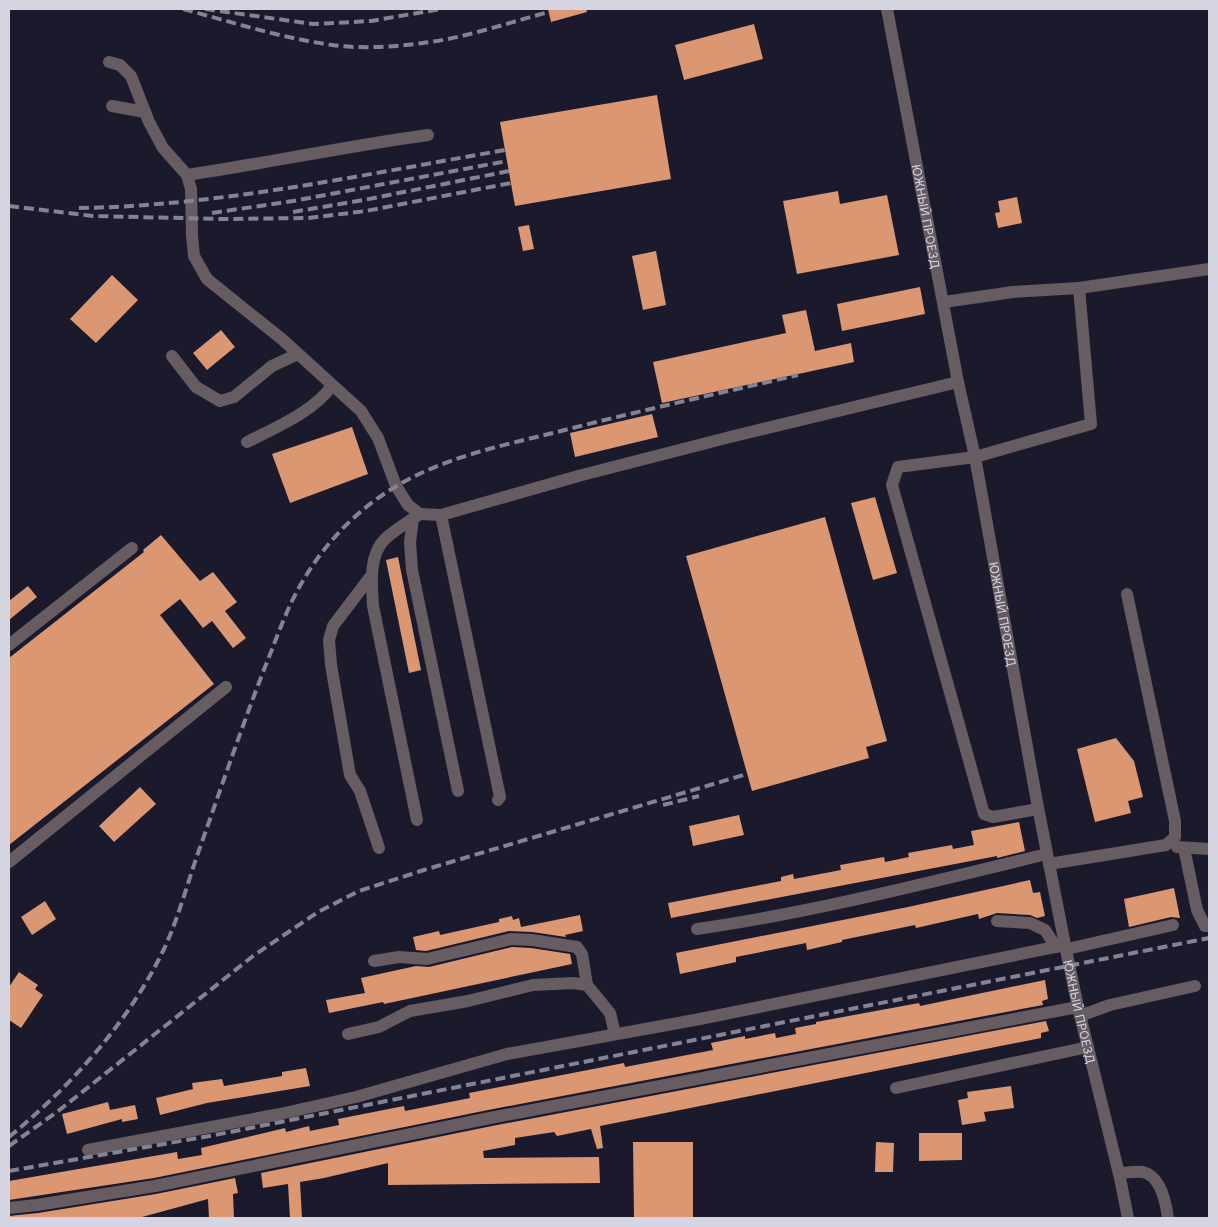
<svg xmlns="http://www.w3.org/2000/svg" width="1218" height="1227" font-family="Inter,sans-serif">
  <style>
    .building { fill: #da9772 }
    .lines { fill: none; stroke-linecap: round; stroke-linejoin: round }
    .minor { stroke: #665c62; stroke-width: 12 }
    .rail { stroke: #838393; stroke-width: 4; stroke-dasharray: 10 5; stroke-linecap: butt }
    .labels { text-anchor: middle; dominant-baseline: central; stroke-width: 5; stroke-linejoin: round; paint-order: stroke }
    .street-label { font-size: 12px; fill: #d5d5e2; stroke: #1b1a2d }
  </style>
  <rect width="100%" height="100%" fill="#1b1a2d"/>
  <path class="building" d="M548,9H586L587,12L551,22Z
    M754,24L763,59L684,80L675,45Z
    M657,95L671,179L515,206L500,122Z
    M838,191L840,204L887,195L899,255L797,274L783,201Z
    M1017,197L1022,223L998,228L995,213L1000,212L998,201Z
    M529,225L534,249L523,251L518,227Z
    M656,251L666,305L643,310L632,256Z
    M112,275L138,300L96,343L70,319Z
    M920,287L925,314L842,331L837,304Z
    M806,310L815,351L851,343L854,362L662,403L653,362L786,333L782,315Z
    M221,330L235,347L207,370L193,353Z
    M652,414L658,437L575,457L570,433Z
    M352,427L368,474L290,503L272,454Z
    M875,497L897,573L873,580L851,503Z
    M825,517L887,741L866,747L869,758L752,791L686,556Z
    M161,535L200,581L213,572L237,602L225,611L246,638L233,648L212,621L203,628L180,599L160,615L214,684L9,845V658L144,552L143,550Z
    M398,557L421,670L409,673L386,560Z
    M28,586L37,597L9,620V601Z
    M1116,738L1134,761L1143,797L1128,801L1131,813L1095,822L1077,749Z
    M140,787L156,804L114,842L99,826Z
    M739,815L744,835L693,846L689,826Z
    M1019,822L1025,851L997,858V856L671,918L668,903L781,881V877L793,874L794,879L841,870L840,865L884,857L885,862L909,857L908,853L952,845L953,849L974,845L971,831Z
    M1030,880L1033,893L1040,892L1045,916L1037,918L1030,915L997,913L979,919L978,914L916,928L915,925L842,940V942L807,950L806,943L736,957V962L680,974L676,953L908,907Z
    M1174,888L1180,918L1171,917L1129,927L1124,899Z
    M45,901L56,919L32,935L21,917Z
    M580,915L583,931L565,935L566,937L532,932L509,931L426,951L416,950L413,937L439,931L440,935L499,922V919L512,916L513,920L519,918L521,927Z
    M512,947L531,948L570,954L572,964L384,1004L383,1002L329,1013L326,1000L365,993L361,978L416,966L429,967Z
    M19,972L38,985L35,989L43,995L21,1028L9,1020V987Z
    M1045,980L1048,999L1042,1001L1043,1005L488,1110L154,1178L9,1200V1181L177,1152L178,1159L202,1155L201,1148L285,1128L286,1132L309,1126L310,1131L339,1125L338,1119L404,1106L405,1111L470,1098L469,1093L624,1063L625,1067L713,1050L711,1043L745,1036V1039L775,1033L776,1038L796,1034L795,1028L816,1024V1022L919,1003L920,1006Z
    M1046,1021L1049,1031L1041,1033V1038L600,1126L603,1148L597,1149L591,1129L557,1136L554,1132L515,1138V1145L483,1151L484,1158L599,1157L600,1183L388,1185V1163L324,1178L300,1182L302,1218H290L288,1184L263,1188L261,1173L492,1126Z
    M306,1068L310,1086L207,1103L160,1115L156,1098L193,1089L192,1083L222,1079L224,1086L282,1076V1072Z
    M1011,1086L1014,1108L984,1112L986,1121L962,1125L958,1100L968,1098L967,1092Z
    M108,1102L110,1110L135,1105L138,1119L122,1122V1119L67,1134L62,1114Z
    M919,1133H962V1160L919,1161Z
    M633,1142H693V1218H634Z
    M876,1142L894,1143L893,1172H875Z
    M235,1178L238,1193L233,1194L234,1218H209L208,1199L142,1217L130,1218H9V1216L38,1213L156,1194Z"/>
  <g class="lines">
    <g class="minor">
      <path id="s1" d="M887,9L958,382L975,457L1036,797L1065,945L1078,1007L1120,1178L1128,1218"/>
      <path d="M109,62L120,65L131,76L149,122L163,148L187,175L191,189L192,235L194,256L207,279L283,340L361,411L378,438L396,486L408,505L420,514L441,515L582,475L734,436L958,382"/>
      <path d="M112,106L145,112"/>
      <path d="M187,175C268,163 347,146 428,135"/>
      <path d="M944,302L1013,292L1079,288L1209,269"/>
      <path d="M172,356L196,387L220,401L234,397L272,366L298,354"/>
      <path d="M247,442C273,429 317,410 332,385"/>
      <path d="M441,515L500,797L498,800"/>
      <path d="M413,519L410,542L412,570L458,791"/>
      <path d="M371,576L333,626L329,640L331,665L350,775L360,791L379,848"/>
      <path d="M9,645L132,548"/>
      <path d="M1038,809L993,817L984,814L892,485L898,467L975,457L1091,424L1079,288"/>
      <path d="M417,820L373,606C372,585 368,556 385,539C395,530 408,522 420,514"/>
      <path d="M1177,847L1209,849"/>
      <path d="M1184,848L1197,910L1205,926H1209"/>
      <path d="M9,862L226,687"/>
      <path d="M1049,864L1166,845L1175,837V821L1127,594"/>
      <path d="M997,921L1030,923L1045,930L1056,947"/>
      <path d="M697,929C815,912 931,882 1047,854"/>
      <path d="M1067,949L1173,925"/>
      <path d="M374,961L399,957L427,959L511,939L532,940L577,947L582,954L587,985"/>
      <path d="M1080,1016L1110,1005L1195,986"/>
      <path d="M348,1034L379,1027L410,1011L468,1001L533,985L573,983L587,985L610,1013L615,1034"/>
      <path d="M896,1088L1088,1047"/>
      <path d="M88,1150L280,1114L356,1097L507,1054L700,1019L1065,945"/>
      <path d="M1119,1173C1126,1173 1135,1171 1143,1172C1161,1176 1166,1203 1168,1218"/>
      <path d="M9,1208L37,1205L155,1186L490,1118L1078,1007"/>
    </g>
    <path class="rail" d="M183,9C232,22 281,38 332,45C361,49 393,47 423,43C465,38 507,23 549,12
      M205,9L313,24L371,21L441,9
      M9,206L93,216L223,219L308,218L366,211L511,183
      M79,208C220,206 366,174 505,150
      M293,212L364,200L509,171
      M212,213L293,201L507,161
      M663,805L699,796
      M9,1137C71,1086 129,1022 164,949C178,919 187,885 198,853C220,791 241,729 265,667C274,645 282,622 292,601C315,554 350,514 395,487C443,458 499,446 553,433C634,412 716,394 798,375
      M9,1146L57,1112L253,956L318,912L359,891L424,870L747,774
      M9,1171L215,1135L1209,938"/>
  </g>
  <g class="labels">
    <g class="street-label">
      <text stroke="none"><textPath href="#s1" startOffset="211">ЮЖНЫЙ ПРОЕЗД</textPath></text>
      <text stroke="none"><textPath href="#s1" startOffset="616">ЮЖНЫЙ ПРОЕЗД</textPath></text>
      <text stroke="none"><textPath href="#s1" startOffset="1021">ЮЖНЫЙ ПРОЕЗД</textPath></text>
    </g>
  </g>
  <rect width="1218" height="1227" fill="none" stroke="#d5d5e2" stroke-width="20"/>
</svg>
